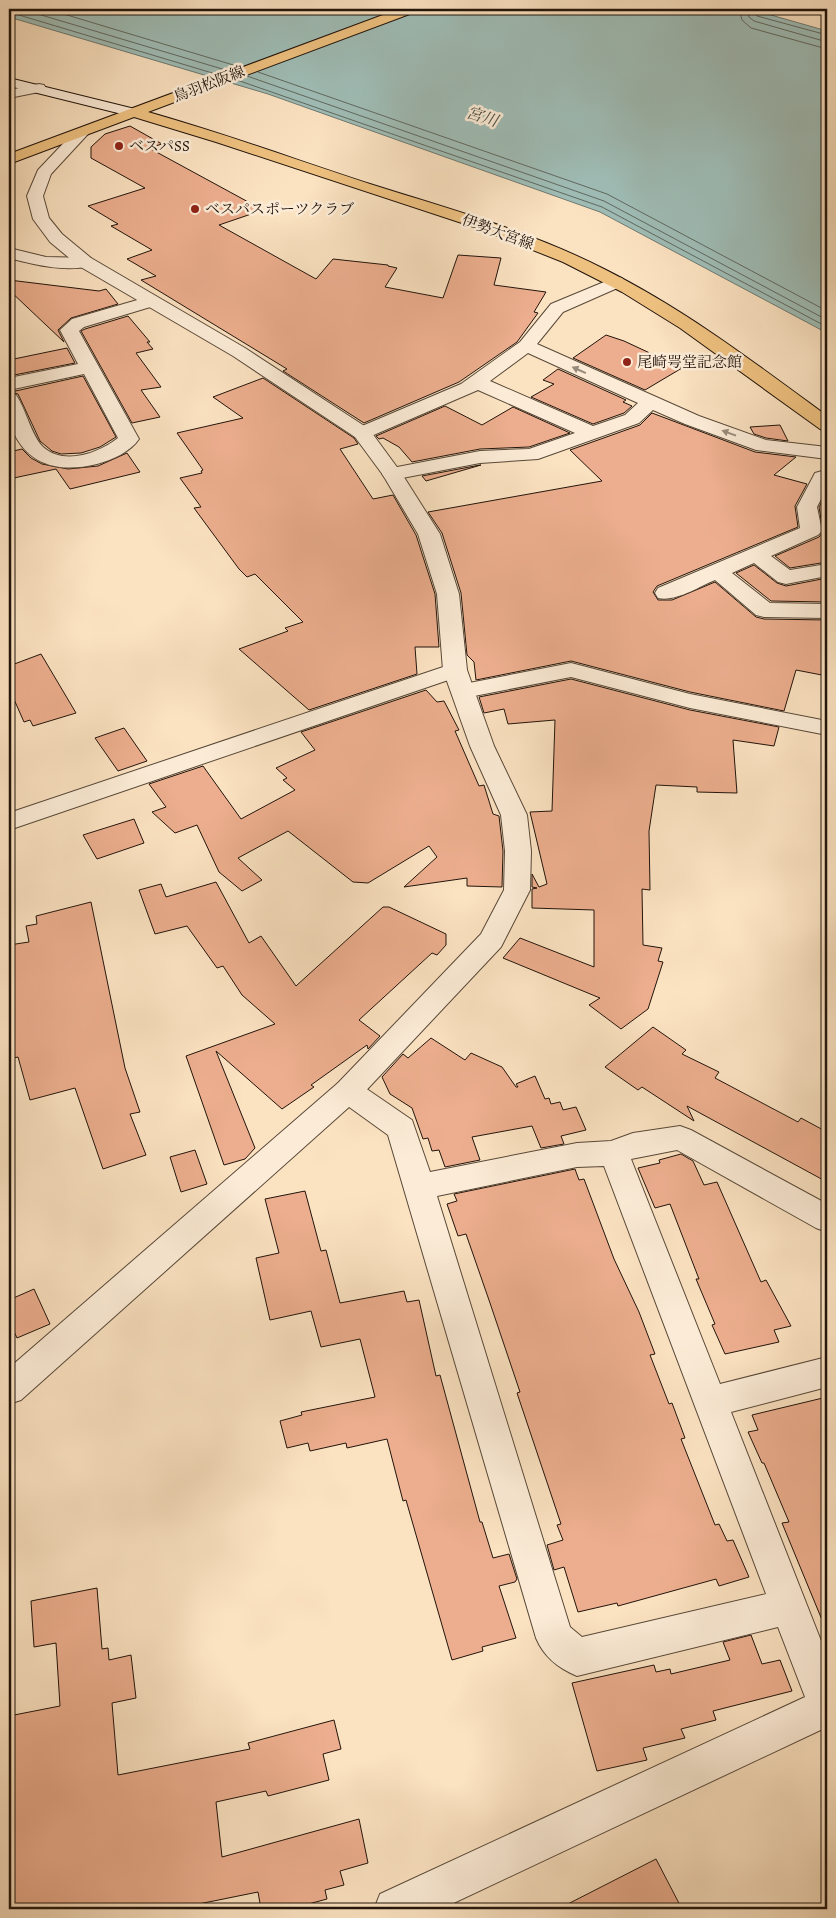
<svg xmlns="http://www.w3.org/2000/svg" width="836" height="1918" font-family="Alegreya,'Noto Serif JP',serif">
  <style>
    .water { fill: #9fbdb6; stroke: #6d7972 }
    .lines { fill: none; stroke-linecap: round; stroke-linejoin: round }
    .shore { stroke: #606860; stroke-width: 1 }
    .building { fill: #ecae8e; stroke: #21140b }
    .minor-casing { stroke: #584838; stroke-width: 2 }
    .tertiary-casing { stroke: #584838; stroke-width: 2 }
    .secondary-casing { stroke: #21140b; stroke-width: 2 }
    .primary-casing { stroke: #21140b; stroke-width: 2 }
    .minor { fill: #fcecd7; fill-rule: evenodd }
    .tertiary { fill: #fcecd7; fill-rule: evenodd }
    .secondary { fill: #fcecd7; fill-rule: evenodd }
    .primary { fill: #eec180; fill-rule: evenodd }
    .oneway { fill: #998b7b }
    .poi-dot { fill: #8f2418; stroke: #fcecd7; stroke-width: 2 }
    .labels { text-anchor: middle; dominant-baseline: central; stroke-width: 5; stroke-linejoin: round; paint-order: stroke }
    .far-street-label { font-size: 15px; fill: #21140b; stroke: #fcecd7 }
    .far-poi-label { font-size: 15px; fill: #21140b; stroke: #fcecd7; text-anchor: start }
    .far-water-label { font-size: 16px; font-style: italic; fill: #4d4f47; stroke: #fcecd7 }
  </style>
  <rect width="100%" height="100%" fill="#fbe2c1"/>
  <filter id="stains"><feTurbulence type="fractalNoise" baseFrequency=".004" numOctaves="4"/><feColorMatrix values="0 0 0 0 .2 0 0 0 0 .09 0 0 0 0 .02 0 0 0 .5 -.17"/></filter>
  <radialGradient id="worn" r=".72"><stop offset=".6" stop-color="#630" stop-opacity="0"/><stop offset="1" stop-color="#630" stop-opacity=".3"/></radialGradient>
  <path class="water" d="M9,9H750L827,31V333L600,212L268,94L9,17Z"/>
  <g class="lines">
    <path class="shore" d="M21,9L229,71
      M47,9L240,67
      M739,9L742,20L751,28L827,49
      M747,9L749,17L754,21L827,42
      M753,9L757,16L827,35
      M9,12L219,75
      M258,72L607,194L827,311
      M247,76L604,201L827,320
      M237,80L602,207L827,327"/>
  </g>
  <path class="building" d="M130,126L162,144L149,148L263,210L219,225L316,279L333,259L388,265V266L397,268L385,287L443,298L458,255L501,258L494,285L546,292L534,312L538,313L517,342L459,382L364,423L283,371L287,369L141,280L156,276L127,259L152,250L111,226L118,224L88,206L145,188L91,158V147L105,134Z
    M9,280L99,291L106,289L118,304L71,318L58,330L64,342L9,290Z
    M128,316L150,342H147L153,349L136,353L161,387L141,390L160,417L132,423L81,331L85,329Z
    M606,335L624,341L682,368L645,390L573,358Z
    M67,348L75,363L9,376V360Z
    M558,369L626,400L623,402L632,406L624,413L593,424L531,397L554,384L543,380Z
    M83,376L116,437L100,447L81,453L61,454L52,451L40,441L18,394L11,392Z
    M263,378L354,438L358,444L340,449L373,499L393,495L416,535L435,594L439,647H415L417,674L309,710L239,649L288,631L285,628L303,622L255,574L247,577L239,569L194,508L201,507L180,478L202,473L201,471L203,470L177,433L243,418L213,397Z
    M445,406L482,425L513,407L570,433L529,447L480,449L412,462L399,447L383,438L379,439L376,436Z
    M652,413L755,452L796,457L774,475L807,484L795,506L798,527L657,586L653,592L658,600H672L715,582L756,617L764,619L827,620V676L796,670L784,711L690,692L571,661L476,680L474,662L467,655L461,593L442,533L428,512L602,481L570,450L640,425Z
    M780,425L788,441L766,438L754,434L750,427Z
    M22,449L31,458L42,464L68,469L98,466L127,453L140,472L70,489L56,469L9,479V452Z
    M481,465L426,481L422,476L480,465Z
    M827,491V562L790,568L775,556L819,537L823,532L819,507Z
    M754,565L777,583L786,586L827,578V602L771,601L736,573Z
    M41,654L76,713L33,726L30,720L24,722L9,688V666Z
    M571,679L690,710L779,727L774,746L733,740L737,793L697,792V787L656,785L649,831L650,890L642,889L643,945L662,948L658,961L663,962L648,1009L621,1029L589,1005L600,998L503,958L520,938L594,967V910L532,908V889L537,888L532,887V874L539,887L547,884L530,812L552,811L555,720L508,724L504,709L484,713L479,697Z
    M426,690L437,702L444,701L459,730L455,731L479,786L484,785L493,814L499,816L503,851L502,887L467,886V878L404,887L437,857L429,846L368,883L353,882L288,831L238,858L262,880L242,891L219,872L197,825L175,833L152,812L166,807L149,784L203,766L241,819L295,790L283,780L287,778L276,768L315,750L301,732Z
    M124,728L147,761L118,771L95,738Z
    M134,819L144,843L97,859L83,835Z
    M216,882L249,943L261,936L296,986L383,907H389L446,934V945L437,955L432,953L359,1020L380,1036L368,1049L367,1045L311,1085L314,1087L282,1109L216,1051L255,1148L245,1159L224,1165L186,1056L275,1024L242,995L223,966L217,968L187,926L155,934L139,890L161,884L166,897Z
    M91,902L125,1068L140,1112L130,1114L146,1155L103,1169L75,1088L30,1100L18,1057L9,1059V945L29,942L26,926L37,924L36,916Z
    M653,1027L686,1050L682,1054L719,1072L715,1078L798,1122L801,1118L827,1132V1182L687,1106L694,1121L642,1087L638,1090L605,1067Z
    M431,1038L465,1060L471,1053L502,1067L516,1087H518L516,1084L535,1076L545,1099L549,1098L551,1104L560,1102L563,1110L576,1107L586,1130L561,1136L564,1144L541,1148L532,1126L472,1137L480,1160L445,1167L439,1150L432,1151L428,1138L423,1139L412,1108L390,1094L382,1077L403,1054L408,1058Z
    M195,1150L207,1184L181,1192L170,1157Z
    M681,1154L693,1161L704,1185L717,1182L761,1282L766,1280L791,1326L774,1330L779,1342L725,1354L712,1325L715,1324L696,1279H699L670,1204L655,1208L638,1168L660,1163L659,1160Z
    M575,1169L579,1180L584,1179L614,1259L639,1312L655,1354L650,1355L669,1404L672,1403L685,1438L681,1439L715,1525L719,1524L727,1541L733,1540L749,1577L719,1586L716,1579L618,1606L617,1603L578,1612L564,1567L554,1570L547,1545L563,1540L557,1525L561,1524L517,1393L520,1392L490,1303L466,1234L458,1236L447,1204L457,1201L454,1194Z
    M305,1191L321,1251L326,1250L340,1303L404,1291L407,1302L419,1300L436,1376L440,1375L480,1522H482L493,1558L509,1554L517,1579L515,1582L499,1586L516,1638L482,1647L483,1651L452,1660L406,1500L403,1501L387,1439L347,1448L346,1443L310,1451L308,1443L287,1448L280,1421L302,1415L301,1412L375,1397L360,1339L321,1347L311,1311L270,1320L256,1258L279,1253L265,1199Z
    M34,1289L50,1324L17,1338L9,1321V1300Z
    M827,1397V1632L782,1523L789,1522L764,1463H762L748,1432L758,1430L752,1415Z
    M97,1588L102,1649L108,1648L109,1660L131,1655L136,1698L112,1703L118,1775L250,1749L248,1743L334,1720L341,1749L323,1754L329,1780L268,1796L266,1791L216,1802L222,1857L359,1819L368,1863L340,1871L344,1885L325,1890L327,1899L290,1909H261L258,1892L174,1909H9V1716L60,1706L56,1643L34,1647L31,1601Z
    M751,1635L762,1664L780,1660L792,1691L713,1711L716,1720L681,1729L685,1738L643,1748L647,1760L597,1771L572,1683L654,1665L656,1672L670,1669L671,1674L730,1660L723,1642Z
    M656,1859L682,1909H558Z"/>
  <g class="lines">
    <g class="minor-casing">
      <path id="minor" d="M39,84L44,85L46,88L44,91L9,98V90Z
        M9,248L46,257L91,258L93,262L91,266C63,272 36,265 9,258Z
        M616,277L622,278L625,282L622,286L563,312L537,344L699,416L766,440L827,447V459L756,450L685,424L653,410L639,423L538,459L480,463L392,480L385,478L382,474L385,470L392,468L480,451L529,449L575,433L478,390L369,437L362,439L355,437L352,433L355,429L461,384L520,342L551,304ZM528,353L638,403L625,415L593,426L490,381Z
        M151,296L157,297L160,301L157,305L84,327L79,331L139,439C130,452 112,460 97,464C56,474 22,464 9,420C7,412 9,402 9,393L16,395C26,409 31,435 43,447C64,466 99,453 118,438L84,374L9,390V378L78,364L60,330L72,319Z
        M822,471L827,472V487L817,507L822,531L818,535L771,556L790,570L827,564V576L786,584L778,582L754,563L732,573L770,603L827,604V618L764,617L756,615L715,580C698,587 676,602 658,598L655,593L658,588L800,528L797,507L815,473Z
        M455,663L463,665L467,670L463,675L9,830V813Z
        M571,663L690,694L827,721V735L690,708L571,677L464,698L456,696L452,691L456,686L464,684Z
        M348,1080L358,1083L412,1120L430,1172L577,1143L611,1141L633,1133L680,1126L691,1130L827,1204V1232L816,1228L677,1150L631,1159L720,1384L827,1357V1387L731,1412L827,1656V1727L441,1909H374L380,1894L805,1697L778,1627L577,1676C558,1668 544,1657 536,1638L388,1135L338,1099L333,1091L338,1083ZM604,1166L766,1594L582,1637L570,1627L437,1196L577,1167Z"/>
    </g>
    <g class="tertiary-casing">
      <path id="tertiary" d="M80,129L85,131L88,134L51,174L43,196L49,218L62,234L91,258L245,348L369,429L402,474L440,534L459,594L467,670L494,746L527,815L531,851L530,890L501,947L358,1099L21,1400L9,1404V1368L338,1083L481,934L504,890L505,851L501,815L470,746L443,670L437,594L418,534L383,475L355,437L233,356L79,266L50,242L33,219L27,196L38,170L75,131Z"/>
    </g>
    <g class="secondary-casing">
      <path id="secondary" d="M9,78L139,110L141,113L139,116L134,117L9,86Z"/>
    </g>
    <g class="primary-casing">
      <path id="primary" d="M399,9H417L415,12L148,112C223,133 296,160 370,184C449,209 530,231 604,269C684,309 755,363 827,416V431L820,429L680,328L622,292L563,262L477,228L216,142L134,117L9,164V154Z"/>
    </g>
    <use href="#minor" class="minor"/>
    <use href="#tertiary" class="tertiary"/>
    <use href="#secondary" class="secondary"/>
    <use href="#primary" class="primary"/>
  </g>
  <defs><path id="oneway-solid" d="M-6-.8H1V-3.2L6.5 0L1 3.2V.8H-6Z" transform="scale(1.25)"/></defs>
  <g class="oneway">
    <use href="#oneway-solid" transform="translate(579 370) rotate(-156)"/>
    <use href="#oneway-solid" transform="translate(729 433) rotate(-160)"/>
  </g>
  <g class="poi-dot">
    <circle cx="119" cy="146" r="5"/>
    <circle cx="195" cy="209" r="5"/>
    <circle cx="627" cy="362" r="5"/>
  </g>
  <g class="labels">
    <g class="far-street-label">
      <text transform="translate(209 84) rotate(-21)">鳥羽松阪線</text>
      <text transform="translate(498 232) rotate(20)">伊勢大宮線</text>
    </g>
    <g class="far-poi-label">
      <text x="129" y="146">ベスパSS</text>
      <text x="205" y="209">ベスパスポーツクラブ</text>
      <text x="637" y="362">尾崎咢堂記念館</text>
    </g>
    <g class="far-water-label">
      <text transform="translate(482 117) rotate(18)">宮川</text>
    </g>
  </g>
  <rect width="836" height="1918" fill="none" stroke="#fbe2c1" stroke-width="30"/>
  <rect x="10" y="10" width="816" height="1898" fill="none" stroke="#21140b" stroke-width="2.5"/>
  <rect x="15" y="15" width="806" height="1888" fill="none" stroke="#21140b"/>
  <rect width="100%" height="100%" filter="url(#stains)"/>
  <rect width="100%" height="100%" fill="url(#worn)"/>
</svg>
